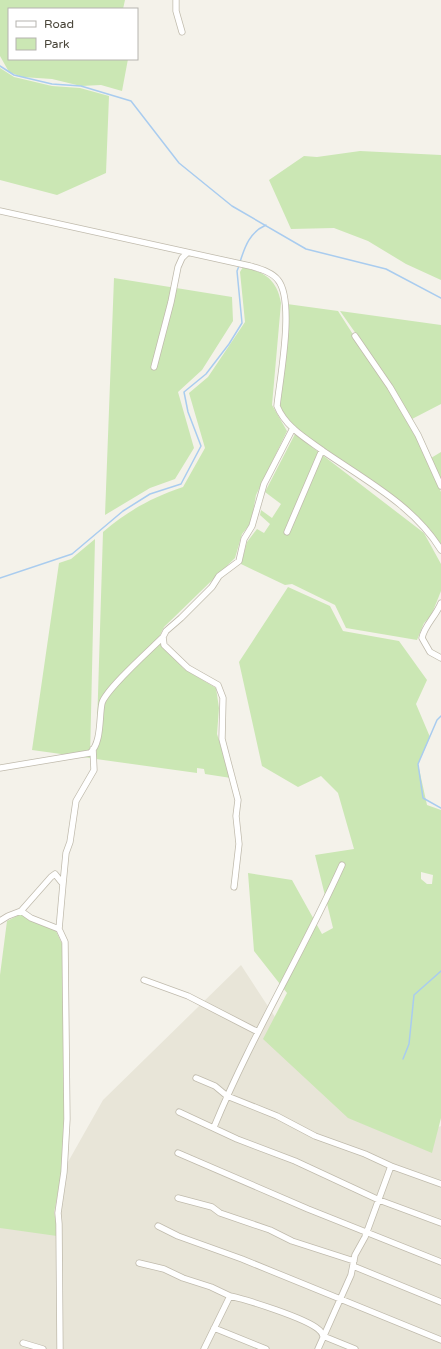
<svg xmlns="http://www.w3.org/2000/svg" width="441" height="1349" font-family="'Varela Round',sans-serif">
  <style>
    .residential { fill: #e8e5d8 }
    .green { fill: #cbe7b4; fill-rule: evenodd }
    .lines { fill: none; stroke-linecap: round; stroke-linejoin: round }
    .stream { stroke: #a9ccef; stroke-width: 1.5 }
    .minor-casing { stroke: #c0bbad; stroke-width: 7 }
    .minor { stroke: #fff; stroke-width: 5.5 }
  </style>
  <rect width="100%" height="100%" fill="#f4f2ea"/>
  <path class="residential" d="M241,965L309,1069L429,1131L441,1126V1349H0V1217L42,1208L103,1100Z"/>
  <path class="green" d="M0,0H125L123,9H9V59H128L122,91L101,85L81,86L52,79L22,77L9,72L0,56Z
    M0,68L14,77L52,86L80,88L109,96L106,173L57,195L0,180Z
    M360,151L441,155V280L406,264L368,241L334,228L291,229L269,180L304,156L317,157Z
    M243,267C265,272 277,280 281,303L272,405L287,431L256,495L251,523L242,534L235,558L164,627L157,641L184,669L216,688L219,708L217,734L231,778L205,774L204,769L197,768V773L96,759L103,532C129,510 151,498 183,487L205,448L189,393L208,377L245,322L240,272Z
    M114,278L232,297L233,321L202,370L178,392L194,448L175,479L150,488L105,515Z
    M287,304L338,311L388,389L417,439L441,492V547L430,529L355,470L336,459L290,423L279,405Z
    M340,311L441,325V404L412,419L392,385Z
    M295,434L424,533L441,564V591L431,616L424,623L417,640L346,628L335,605L292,584L285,585L241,564L247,542L257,529L264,533L270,524L260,515L261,510L272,518L281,504L265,492Z
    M441,452V480L431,458Z
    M95,539L90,758L32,750L59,563L71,559Z
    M288,587L330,606L343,631L399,641L427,680L416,704L430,737L418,764L427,805L441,810V1118L432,1153L348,1118L263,1039L287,993L254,951L248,873L292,880L322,934L333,928L315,855L354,849L338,793L321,776L298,787L262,766L239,662ZM421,872L433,875L432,884H427L421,879Z
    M21,914L55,929L63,946L65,1118L62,1170L54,1213L57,1226V1236L0,1228V975L7,921Z"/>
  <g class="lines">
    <path class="stream" d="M0,66L14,75L52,84L81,86L131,101L179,163L232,206L306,249L386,269L441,298
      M240,262C245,246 250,232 266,225
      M0,578L72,554L123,511L150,494L181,484L201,446L188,412L184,392L206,374L229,344L242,323L237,271L239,266
      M441,716L437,720L418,764L423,798L441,808
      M403,1059L409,1044L414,995L441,971"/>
    <g class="minor-casing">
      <path id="minor" d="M176,0V11L182,32
        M0,211L250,266C260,269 272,272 278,280C295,301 280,378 277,406C286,428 307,439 326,453C367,481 415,507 441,550
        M355,336L390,387L418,435L441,486
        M154,367L171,302L178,267L182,258L187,253
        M287,532L322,450
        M441,603C436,616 424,626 422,638L430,652L441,658
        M0,768L90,753C102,743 99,716 102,703C106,689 151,649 163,637
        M234,887L239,844L236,816L238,800L222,739L223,698L218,685L188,668L164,645L163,637L166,631L181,618L212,587L219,576L239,561L244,539L252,526L264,484L293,428
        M21,911L31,918L59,929L65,942L67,1119L64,1172L58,1213L59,1224L60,1349
        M0,921L8,916L21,911L51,877L55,874L63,884L66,853L70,842L76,801L94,770L93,749
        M59,929L63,884
        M144,980L188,996L258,1032
        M196,1078L215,1086L227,1096L277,1116L315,1136L365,1154L391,1166L365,1237L355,1255L351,1275L318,1349
        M179,1112L237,1139L295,1161L379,1200L441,1223
        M214,1127C251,1037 302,954 342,865
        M178,1153L308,1209L441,1262
        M391,1166L441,1184
        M178,1198L212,1207L220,1213L270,1230L292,1241L354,1261
        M158,1226L178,1236L242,1259L441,1340
        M139,1263L164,1269L183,1278L211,1287L230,1296
        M353,1266L441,1302
        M214,1328L266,1349
        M23,1343L43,1349
        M204,1349L230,1296C248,1300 305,1318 318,1329C321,1331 322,1333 323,1336L355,1349"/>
    </g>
    <use href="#minor" class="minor"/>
  </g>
  <rect x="8" y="8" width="130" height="52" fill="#ffffff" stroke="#b6b4af"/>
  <rect x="16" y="21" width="20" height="6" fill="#ffffff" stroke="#b6b4af"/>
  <text x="44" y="28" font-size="12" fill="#484438">Road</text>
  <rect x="16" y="38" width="20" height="12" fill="#cbe7b4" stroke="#b6b4af"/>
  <text x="44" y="48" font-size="12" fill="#484438">Park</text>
</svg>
